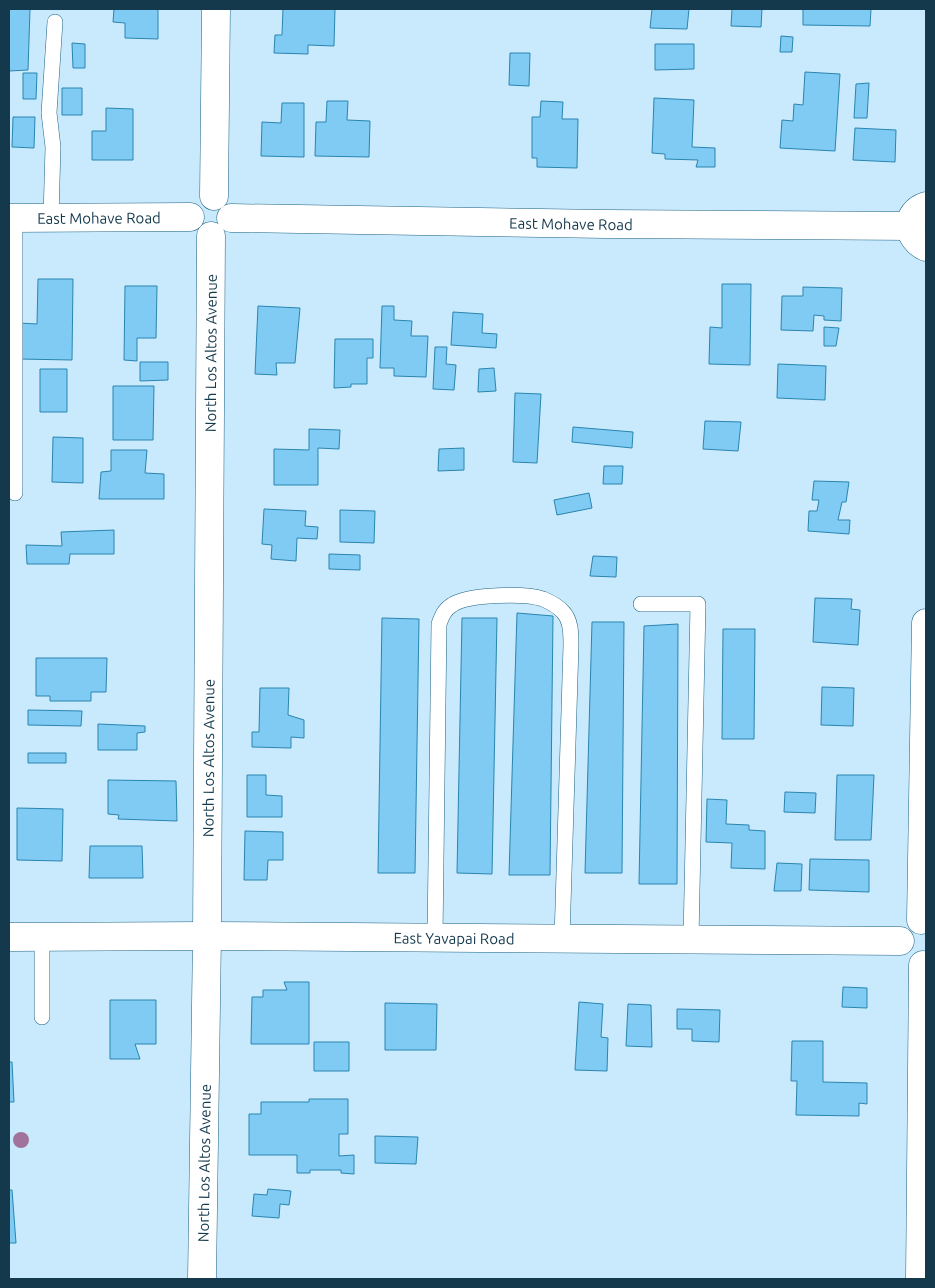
<svg xmlns="http://www.w3.org/2000/svg" width="935" height="1288" font-family="Ubuntu,sans-serif">
  <style>
    .building { fill: #80cbf4; stroke: #2985b0 }
    .lines { fill: none; stroke-linecap: round; stroke-linejoin: round }
    .service-casing { stroke: #1d6383; stroke-width: 16 }
    .minor-casing { stroke: #1d6383; stroke-width: 29 }
    .service { stroke: #fff; stroke-width: 15 }
    .minor { stroke: #fff; stroke-width: 28 }
    .tree { fill: #a0729c }
    .labels { text-anchor: middle; dominant-baseline: central; stroke-width: 4; stroke-linejoin: round; paint-order: stroke }
    .street-label { font-size: 15px; fill: #14394c; stroke: #fff }
  </style>
  <rect width="100%" height="100%" fill="#c9e9fc"/>
  <path class="building" d="M9,9H30L28,70L9,71Z
    M114,9H158V39L125,38V23L113,22Z
    M283,9H335L334,46L308,45V54L274,53L275,35H282Z
    M652,9H689L687,29L650,28Z
    M732,9H762L761,27L731,26Z
    M803,9H871L870,26L803,25Z
    M781,36L793,37L792,52H780Z
    M72,43L85,44V68H73Z
    M655,44H694V69L655,70Z
    M510,53H530L529,86L509,85Z
    M805,72L840,74L835,151L780,148L782,120L793,121L794,104L803,105Z
    M23,73H37L36,99H23Z
    M869,83L867,118H854L856,84Z
    M62,88H82V115H62Z
    M654,98L694,100L692,147L715,148V167H696L698,160L665,159V154L652,153Z
    M327,101H348L347,120L370,121L369,157L315,156L316,122H326Z
    M541,101L563,102L562,119H578L577,168L537,167V158H532V117H540Z
    M282,103H304V157L261,156L262,122L281,123Z
    M106,108L133,109V160H92V131H106Z
    M13,117H35L34,148L12,147Z
    M855,128L896,130L895,162L853,160Z
    M38,279H73L72,360L19,359V323L37,324Z
    M722,284H751L750,365L709,364L710,327L722,328Z
    M125,286H157L156,338H137V361L124,360Z
    M803,287L842,288L841,321L824,320V316L814,315L813,331L781,330L782,296H803Z
    M258,306L300,308L295,363H276L277,375L255,374Z
    M382,306H394V320L412,321L411,336H428L426,377L394,376V368H380Z
    M453,312L483,314L482,333L497,334L496,348L451,345Z
    M824,327L839,328L836,346H824Z
    M335,339H373V358H367V384H351V387L334,388Z
    M435,347H447L446,364L456,365L454,390L433,389Z
    M140,362H168V380L140,381Z
    M778,364L826,366L825,400L777,398Z
    M494,368L496,391L478,392L479,369Z
    M40,369H67V412H40Z
    M113,386H154L153,440H113Z
    M515,393L541,394L537,463L513,462Z
    M705,421L741,422L738,451L703,449Z
    M573,427L633,432L632,448L572,442Z
    M309,429L340,430L339,449L318,448V485H274V449L309,450Z
    M53,437L83,438V483L52,482Z
    M464,448V470L438,471L439,449Z
    M111,450H147L145,473L164,474V499H99L101,472L111,471Z
    M604,466H623L622,484H603Z
    M814,481L849,482L846,502H842L838,520H850L849,534L808,531L809,511H817L819,500H812Z
    M589,493L592,508L557,515L554,500Z
    M264,509L306,511L305,526L318,527L317,539L297,538L296,561L271,559L272,545L262,544Z
    M340,510L375,511L374,543L340,542Z
    M114,530V554H70L69,564H27L26,545L62,546L61,532Z
    M329,554L360,555V570L329,569Z
    M593,556L617,557L616,577L590,576Z
    M815,598L852,599L851,609L860,610L858,645L813,642Z
    M517,613L553,616L550,875H509Z
    M382,618L419,619L415,873H378Z
    M462,618H497L492,874L457,873Z
    M592,622H624L622,873H585Z
    M678,624L677,884H639L644,626Z
    M723,629H755L754,739H722Z
    M36,658H107L106,692H91V701H50V696H36Z
    M822,687L854,688L853,726L821,725Z
    M260,688H289L288,715L304,720V738L291,737V748L252,747V732H259Z
    M28,710L82,711L81,726L28,725Z
    M98,724L145,726V732L137,733V750H98Z
    M28,753H66V763H28Z
    M247,775H266V795L282,796V817H247Z
    M837,775H874L871,840H835Z
    M108,780L176,781L177,821L118,819L119,815L108,814Z
    M785,792L816,793L815,813L784,812Z
    M707,799L727,800L726,824L749,825V830L765,831V869L731,868L732,843L706,842Z
    M17,808L63,809L62,861L17,860Z
    M245,831L283,832V860H268L267,880H244Z
    M90,846H142L143,878H89Z
    M810,859L869,860V892L809,890Z
    M777,863L802,864L801,891H774Z
    M284,982H309V1044H251L252,997H263V990H287Z
    M843,987L867,988V1008L842,1007Z
    M110,1000H156V1044H135L140,1059H110Z
    M579,1002L603,1004L601,1037L608,1038L607,1071L575,1070Z
    M385,1003L437,1004L436,1050H385Z
    M628,1004L651,1005L652,1047L626,1046Z
    M677,1009L720,1010L719,1042L692,1041V1029H677Z
    M792,1041H823V1082L867,1083V1104L859,1103V1116L796,1115L797,1081H791Z
    M314,1042H349V1071H314Z
    M9,1062H12L14,1102H9Z
    M309,1099H348V1134H339V1156L354,1155V1174L341,1173V1170H310V1173H297V1155H249V1114H261V1102H309Z
    M375,1136L418,1137L416,1164L375,1163Z
    M268,1189L291,1191L289,1205L280,1204L279,1218L252,1216L254,1194L267,1195Z
    M9,1190H12L16,1243H9Z"/>
  <g class="lines">
    <g class="service-casing">
      <path id="service" d="M51,217L53,147L49,113L55,22
        M15,493V218
        M641,604H698L691,939
        M435,938L439,624C442,616 444,610 452,605C468,594 525,593 543,599C550,602 559,607 563,612C571,620 571,634 571,645L562,939
        M42,1017V937"/>
    </g>
    <g class="minor-casing">
      <g id="minor">
        <path d="M214,196L216,9"/>
        <path d="M926,206C904,213 907,239 926,247"/>
        <path id="s1" d="M9,218L190,217"/>
        <path id="s2" d="M231,218L606,224L911,226"/>
        <path d="M921,920L926,623"/>
        <path id="s3" d="M9,937L207,936L900,941"/>
        <path id="s4" d="M202,1279L207,936L211,236"/>
        <path d="M920,1279L923,965"/>
      </g>
    </g>
    <use href="#service" class="service"/>
    <use href="#minor" class="minor"/>
  </g>
  <circle class="tree" cx="21" cy="1140" r="8"/>
  <g class="labels">
    <g class="street-label">
      <text stroke="none"><textPath href="#s1" startOffset="90">East Mohave Road</textPath></text>
      <text stroke="none"><textPath href="#s2" startOffset="340">East Mohave Road</textPath></text>
      <text stroke="none"><textPath href="#s4" startOffset="926">North Los Altos Avenue</textPath></text>
      <text stroke="none"><textPath href="#s4" startOffset="521">North Los Altos Avenue</textPath></text>
      <text stroke="none"><textPath href="#s3" startOffset="445">East Yavapai Road</textPath></text>
      <text stroke="none"><textPath href="#s4" startOffset="116">North Los Altos Avenue</textPath></text>
    </g>
  </g>
  <rect width="935" height="1288" fill="none" stroke="#14394c" stroke-width="20"/>
</svg>
